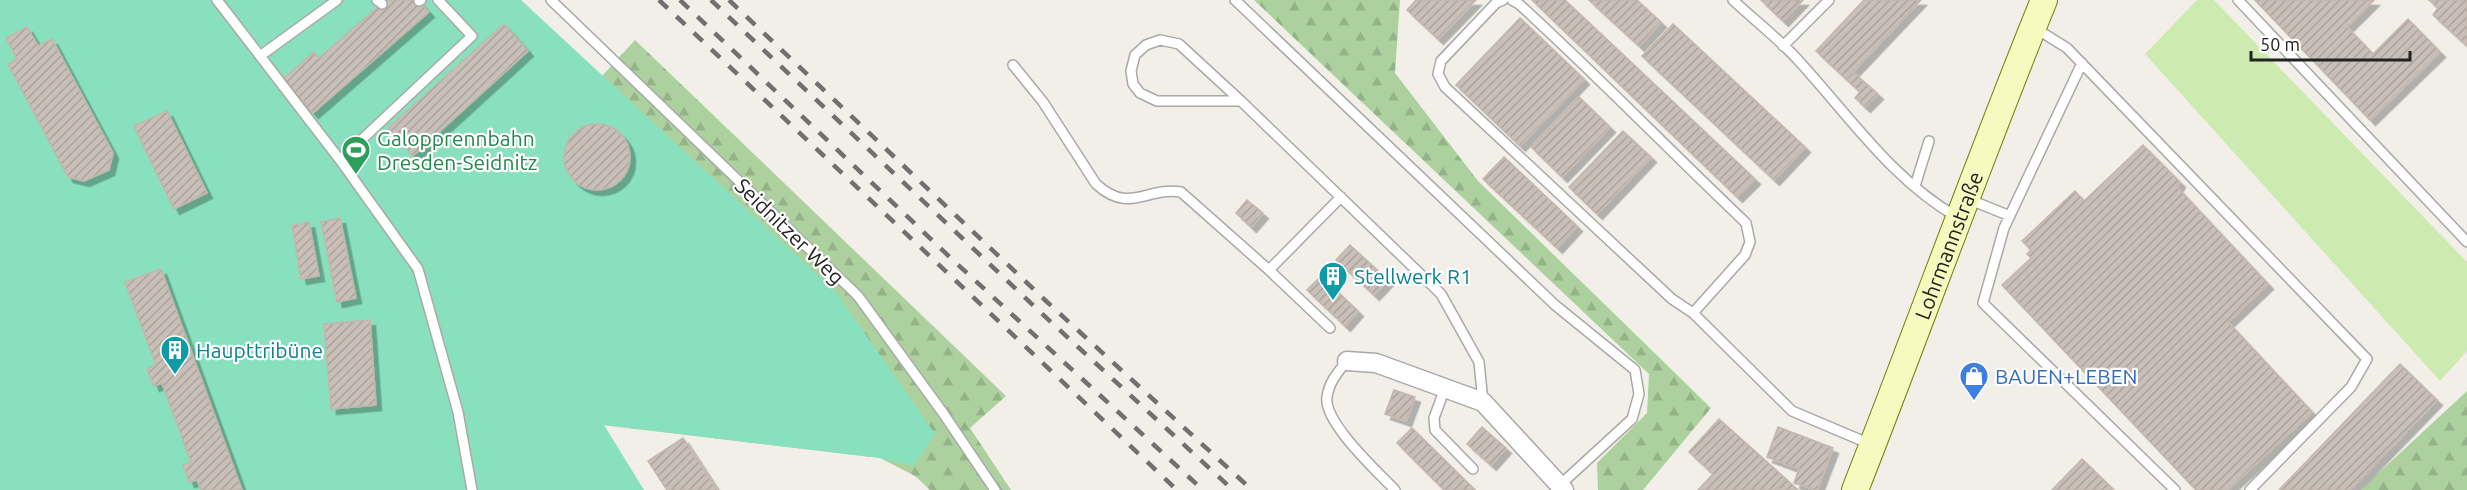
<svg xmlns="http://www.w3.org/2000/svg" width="2467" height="490" font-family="Ubuntu,sans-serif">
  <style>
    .forest { fill: url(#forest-firs) }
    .garden { fill: #cdebb0 }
    .pitch { fill: #88e0be }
    .building { fill: url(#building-hatch); stroke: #c4b6ab; stroke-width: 1.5; filter: url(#shadow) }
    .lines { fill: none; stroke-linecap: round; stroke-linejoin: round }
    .lane-casing { stroke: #a9a9a9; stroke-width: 12 }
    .street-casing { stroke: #a9a9a9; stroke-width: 21 }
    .secondary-casing { stroke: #707d05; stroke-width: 28 }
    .lane { stroke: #fff; stroke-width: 9 }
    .street { stroke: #fff; stroke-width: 18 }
    .secondary { stroke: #f7fabf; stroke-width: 26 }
    .rail { stroke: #707070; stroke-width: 4.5; stroke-dasharray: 12 12; stroke-linecap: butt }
    .labels { text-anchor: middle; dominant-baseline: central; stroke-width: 4.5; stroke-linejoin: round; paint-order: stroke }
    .leisure-label { font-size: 21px; fill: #27864d; stroke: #fff; text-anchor: start }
    .street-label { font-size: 21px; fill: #222; stroke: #fff }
    .culture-label { font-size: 21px; fill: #0d838f; stroke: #fff; text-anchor: start }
    .shop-label { font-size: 21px; fill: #366cbe; stroke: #fff; text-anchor: start }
  </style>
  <defs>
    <pattern id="forest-firs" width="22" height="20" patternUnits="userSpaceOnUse" patternTransform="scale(1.5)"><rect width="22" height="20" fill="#add19e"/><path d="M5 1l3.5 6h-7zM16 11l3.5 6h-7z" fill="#95b388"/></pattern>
    <pattern id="building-hatch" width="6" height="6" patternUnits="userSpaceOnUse" patternTransform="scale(1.5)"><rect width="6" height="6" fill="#c7bfb8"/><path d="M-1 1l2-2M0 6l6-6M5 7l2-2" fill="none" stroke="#aba49e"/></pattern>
    <filter id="shadow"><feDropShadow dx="5.5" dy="5.5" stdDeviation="0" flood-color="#0004"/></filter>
  </defs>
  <rect width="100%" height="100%" fill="#f2efe9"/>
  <path class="forest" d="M1254,0H1400L1395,73L1478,181L1711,408L1643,490H1598L1597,463L1647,413L1649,374Z
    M635,40L1006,396L970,428L1011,490H930L915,476L880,458L603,425L591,88Z
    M2467,391V490H2362L2372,479Z"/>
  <path class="garden" d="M2197,0H2214L2467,262V351L2440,381L2145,54Z"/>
  <path class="pitch" d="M0,0H521L836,292L935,434L914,466L880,458L604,425L644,490H0Z"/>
  <path class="building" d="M386,0H418L429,12L313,113L283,79L314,52L319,58Z
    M1416,0H1476L1438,39L1407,10Z
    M1532,0H1565L1755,179L1737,197Z
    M1589,0H1637L1661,22L1639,46Z
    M1761,0H1803L1783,21Z
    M1864,0H1921L1846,79L1816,51Z
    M2255,0H2374L2347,27L2373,54L2408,19L2440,52L2370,120Z
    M2429,0H2467V46L2433,15L2438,8Z
    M1520,18L1584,79L1520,146L1456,85Z
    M504,24L528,51L413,156L388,128Z
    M1673,24L1805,147L1774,180L1642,56Z
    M27,27L38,46L52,39L113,153L109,170L84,181L68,177L8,64L17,59L6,38Z
    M1853,72L1878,94L1865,107L1855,98L1860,92L1846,79Z
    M1579,97L1610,127L1562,177L1531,147Z
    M167,111L207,193L174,209L134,126Z
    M564 157a33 33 0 1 1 66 0a33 33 0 1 1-66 0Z
    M1623,131L1651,157L1597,214L1569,187Z
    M2143,145L2180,182L2177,187L2268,284L2228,322L2312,412L2227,490H2196L2002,285L2031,258L2027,254L2031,250L2022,241L2075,191L2084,201Z
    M1504,157L1577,226L1557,248L1483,179Z
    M1247,200L1263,213L1251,227L1236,213Z
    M340,218L356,298L337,302L321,222Z
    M309,222L319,276L301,279L292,225Z
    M1350,245L1388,280L1374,295L1336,260Z
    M161,269L242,490H201L197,480L189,482L183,465L191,462L162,383L154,386L147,369L156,365L125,282Z
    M1321,276L1358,311L1345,326L1307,290Z
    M370,320L376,405L331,409L324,324Z
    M2400,364L2437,400L2350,490H2279Z
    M1394,390L1415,397L1406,421L1385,414Z
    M1719,419L1786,479L1775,490H1698L1713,474L1689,452Z
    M1482,427L1506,448L1491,465L1467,444Z
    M1778,427L1833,448L1817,490L1794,483L1799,469L1767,457Z
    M1412,428L1475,490H1444L1397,443Z
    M683,438L717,490H667L648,461Z
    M2082,459L2114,490H2052Z
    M1786,479L1798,490H1780L1777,488Z"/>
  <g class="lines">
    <g class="lane-casing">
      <path id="lane" d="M217,0L340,160L418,269L458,412L472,490
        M377,0L382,4
        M551,0L858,296L943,413L995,490
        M1235,0L1555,305L1635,370L1639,394L1632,419L1560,485
        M1503,0L1496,3L1441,61L1438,74L1445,87L1672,299L1693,313L1792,411L1870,444
        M1512,0L1519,4C1597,75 1670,151 1746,223L1750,242L1745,255L1693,313
        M1733,0C1754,20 1778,38 1797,59C1848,114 1892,180 1957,217
        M2238,0L2467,242
        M419,1L421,0
        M2035,28L2067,48L2367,359L2351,387L2250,490
        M1783,46L1829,0
        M260,56L337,0
        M2082,63L2004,228L1983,303L2175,490
        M1013,65L1043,102L1096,184C1130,215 1147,186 1181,192L1269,270L1341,197
        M1241,101H1157L1140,93L1133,84L1131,71L1135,55L1146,45L1160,40L1179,44L1241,101L1441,294L1479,362L1483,402
        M340,160L472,36L438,0
        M1915,186L1929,141
        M1968,199L2010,216
        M1269,270L1330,328
        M1347,361C1338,372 1329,382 1327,397C1323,422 1378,472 1395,490
        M1445,388L1434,418L1435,430L1473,469"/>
    </g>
    <g class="street-casing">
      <path id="street" d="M1347,361L1376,363L1483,402L1564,490"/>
    </g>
    <g class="secondary-casing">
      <g id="secondary">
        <path id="s1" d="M1855,490C1919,327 1978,162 2044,0"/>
      </g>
    </g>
    <use href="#lane" class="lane"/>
    <use href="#street" class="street"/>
    <use href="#secondary" class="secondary"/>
    <path class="rail" d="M659,0L1177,490
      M680,0L955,262L1203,490
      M711,0L1038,310L1233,490
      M729,0L1046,301L1252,490"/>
  </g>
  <defs>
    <g id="stadium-pin" transform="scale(1.5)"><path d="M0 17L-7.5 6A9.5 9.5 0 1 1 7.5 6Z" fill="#2e9e5b" stroke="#fff"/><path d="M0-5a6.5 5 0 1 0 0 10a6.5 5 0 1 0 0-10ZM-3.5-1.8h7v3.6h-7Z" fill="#fff"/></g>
    <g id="building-pin" transform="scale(1.5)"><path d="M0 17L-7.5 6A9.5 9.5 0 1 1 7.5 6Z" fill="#0f9aa8" stroke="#fff"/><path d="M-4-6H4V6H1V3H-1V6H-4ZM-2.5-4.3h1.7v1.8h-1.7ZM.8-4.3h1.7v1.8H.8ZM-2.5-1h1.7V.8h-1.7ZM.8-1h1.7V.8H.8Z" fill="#fff"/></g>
    <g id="shop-pin" transform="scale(1.5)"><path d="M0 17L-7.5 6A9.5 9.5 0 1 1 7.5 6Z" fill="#3f7fe0" stroke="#fff"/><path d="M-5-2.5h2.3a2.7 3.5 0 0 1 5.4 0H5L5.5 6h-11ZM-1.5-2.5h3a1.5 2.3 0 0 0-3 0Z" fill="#fff"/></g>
  </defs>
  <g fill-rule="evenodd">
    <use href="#stadium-pin" x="356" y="150"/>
    <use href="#building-pin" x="1333" y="276"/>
    <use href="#building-pin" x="175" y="350"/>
    <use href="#shop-pin" x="1974" y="376"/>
  </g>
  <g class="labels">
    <g class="leisure-label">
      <text x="377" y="138">Galopprennbahn<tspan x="377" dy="24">Dresden-Seidnitz</tspan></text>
    </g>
    <g class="street-label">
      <text transform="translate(790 231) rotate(44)">Seidnitzer Weg</text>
      <text stroke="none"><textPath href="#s1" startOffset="262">Lohrmannstraße</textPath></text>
    </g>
    <g class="culture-label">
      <text x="1354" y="276">Stellwerk R1</text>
      <text x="196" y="350">Haupttribüne</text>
    </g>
    <g class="shop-label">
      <text x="1995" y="376">BAUEN+LEBEN</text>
    </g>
  </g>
  <path d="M2251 51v9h159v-9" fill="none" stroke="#222222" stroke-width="3"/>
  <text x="2260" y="51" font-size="18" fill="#222222" stroke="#ffffff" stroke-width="4.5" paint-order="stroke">50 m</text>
</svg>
